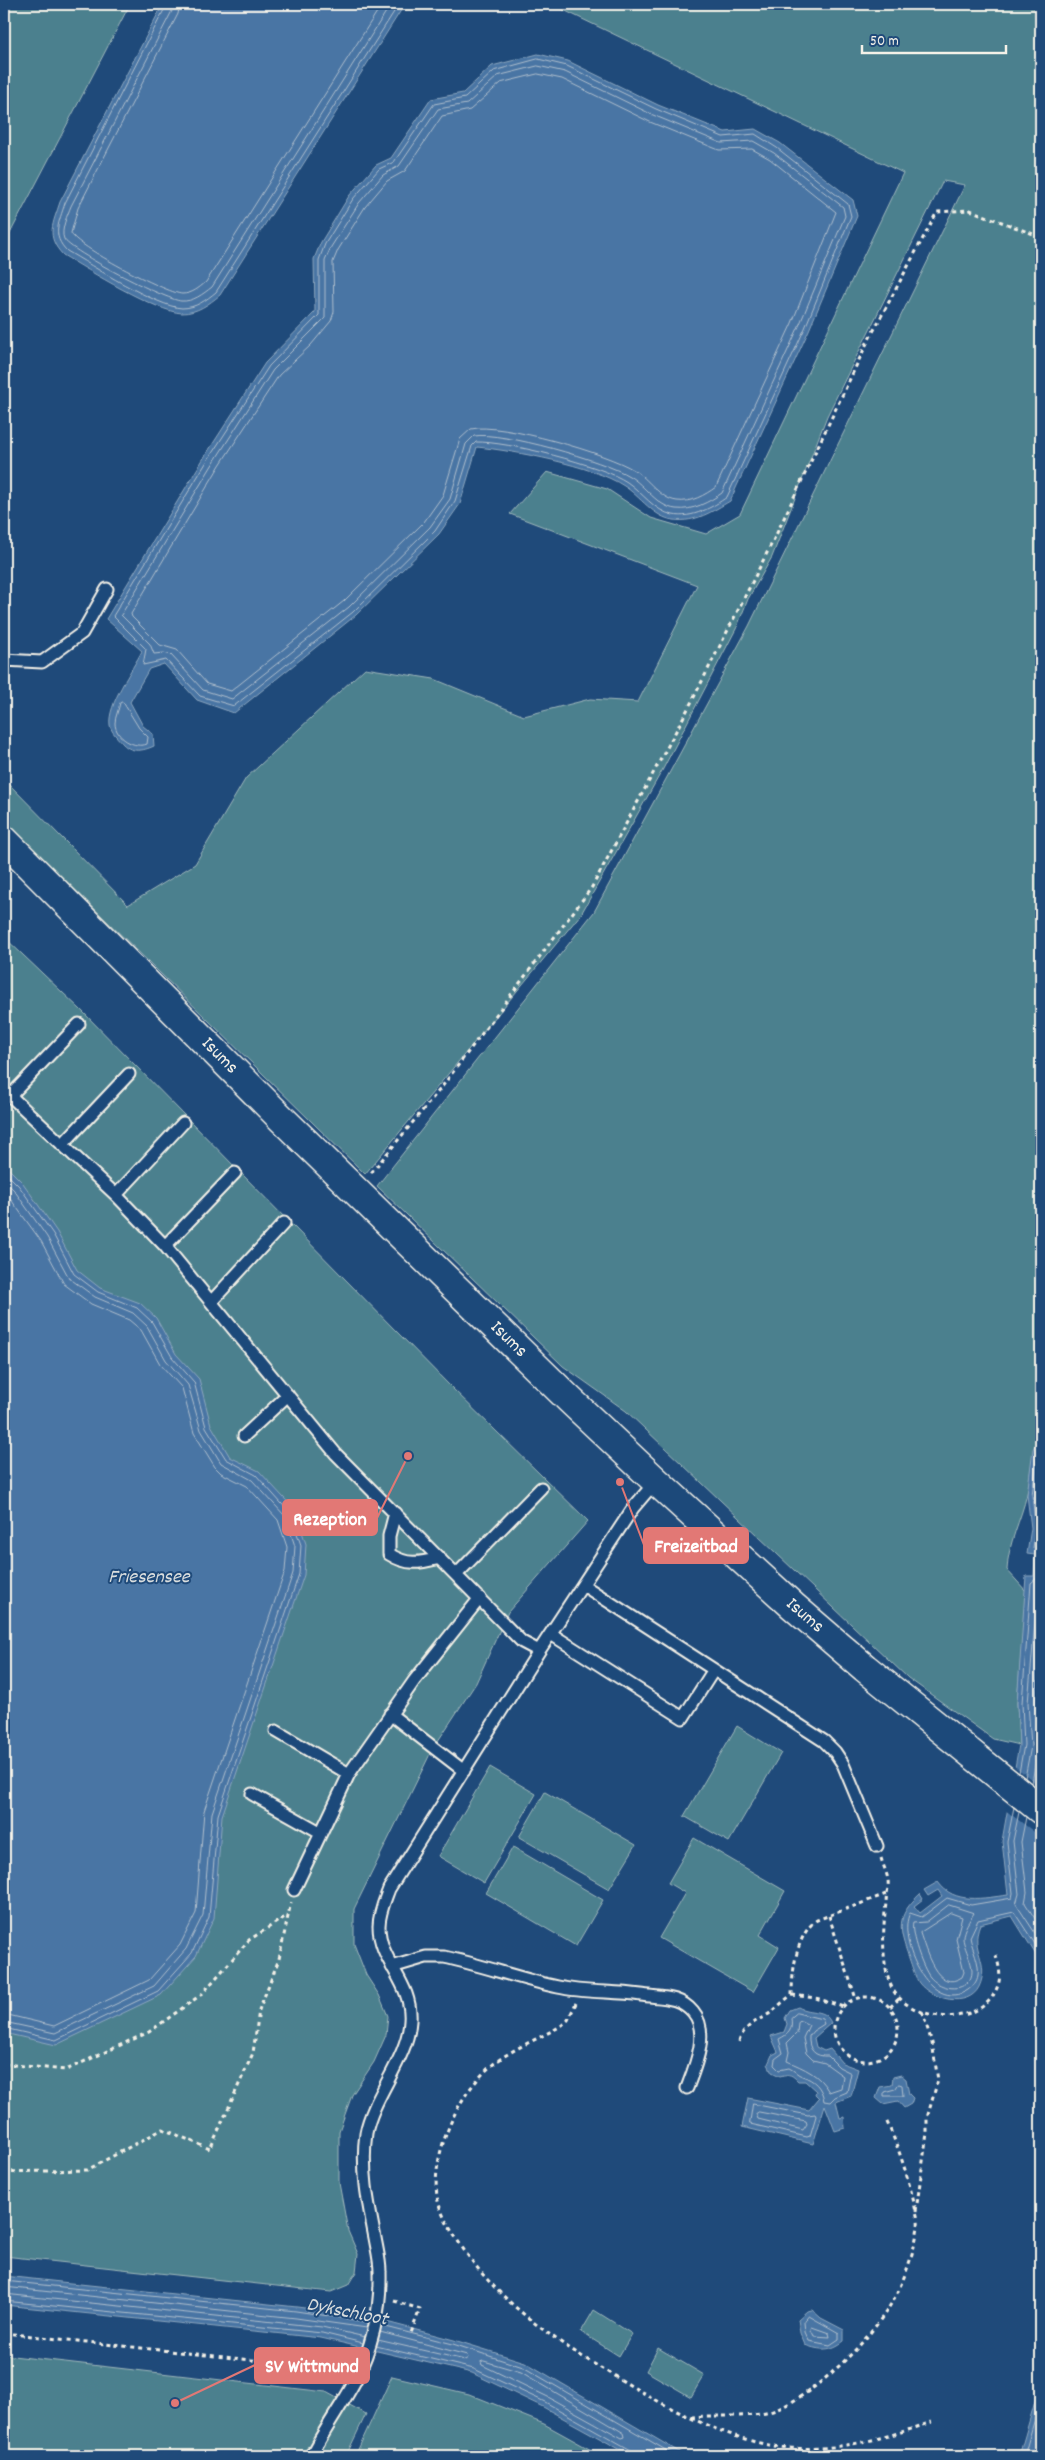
<svg xmlns="http://www.w3.org/2000/svg" width="1045" height="2460" font-family="Dekko,sans-serif">
  <style>
    .green { fill: #4b808e; stroke: #a0b8bb }
    .water { fill: #4975a4; stroke: #8da7bf }
    .pier { fill: #1f4a7a }
    .lines { fill: none; stroke-linecap: round; stroke-linejoin: round }
    .shore { stroke: #b0bfcd; stroke-width: 1 }
    .service-casing { stroke: #f4f1e8; stroke-width: 15 }
    .secondary-casing { stroke: #f4f1e8; stroke-width: 31 }
    .path { stroke: #f4f1e8; stroke-width: 3; stroke-dasharray: 4 4; stroke-linecap: butt }
    .service { stroke: #1f4a7a; stroke-width: 11 }
    .secondary { stroke: #1f4a7a; stroke-width: 28 }
    .labels { text-anchor: middle; dominant-baseline: central; stroke-width: 4; stroke-linejoin: round; paint-order: stroke }
    .street-label { font-size: 19px; fill: #f4f1e8; stroke: #1f4a7a }
    .water-label { font-size: 20px; font-style: italic; fill: #dadede; stroke: #1f4a7a }
    .leader { fill: none; stroke: #e27875; stroke-width: 2 }
    .callout-dot { fill: #e27875; stroke: #1f4a7a; stroke-width: 2 }
    .callout { fill: #e27875; stroke: #e27875; stroke-width: 2 }
    .callout-label { font-size: 20px; text-anchor: middle; font-weight: bold; fill: #fff }
  </style>
  <rect width="100%" height="100%" fill="#1f4a7a"/>
  <filter id="ink" filterUnits="userSpaceOnUse"><feTurbulence type="fractalNoise" baseFrequency=".02" numOctaves="2"/><feDisplacementMap in="SourceGraphic" scale="10" xChannelSelector="R" yChannelSelector="G"/><feConvolveMatrix kernelMatrix="1 2 1 2 8 2 1 2 1" color-interpolation-filters="sRGB"/></filter>
  <g filter="url(#ink)">
    <path class="green" d="M4,4H130L4,245Z
      M551,4H1041V1434C1031,1454 1031,1473 1027,1494C1021,1520 1008,1543 1007,1570L1026,1591L1017,1703L1019,1745L993,1739L908,1678L626,1411L563,1366L377,1186L594,912L749,626L965,185L943,181L827,416L772,557L748,599L737,627L663,769L581,914L365,1174L4,820V779L128,905L195,864L246,778L365,668L434,679L524,716L590,699L638,702L697,585L510,514L547,472L607,489L651,518L706,534L740,514L903,173Z
      M4,937L81,1010L451,1387L588,1521L508,1612L476,1683L432,1750L354,1909V1944L366,1975L379,1995L388,2016L386,2035L374,2062L352,2095L339,2131V2183L348,2231L358,2254L356,2272L348,2285L331,2292L4,2256Z
      M737,1726L781,1753L729,1842L684,1816Z
      M490,1767L536,1794L484,1883L438,1856Z
      M545,1792L636,1845L609,1889L519,1837Z
      M694,1838L785,1891L760,1935L779,1947L753,1992L659,1938L685,1893L668,1883Z
      M513,1847L603,1900L576,1946L486,1893Z
      M594,2310L632,2334L619,2356L581,2332Z
      M658,2348L704,2375L691,2397L646,2371Z
      M4,2355L326,2392L366,2414L346,2456H4Z
      M392,2376L469,2394L544,2424L602,2456H355Z"/>
    <path class="water" d="M163,4H405L220,295C209,304 197,313 182,313C156,312 88,270 63,255C45,236 53,224 60,202Z
      M538,54L568,61L658,105L725,132L755,129L780,143L853,200L857,216L809,330L730,501C713,511 695,523 674,520C654,518 640,496 624,486C592,465 515,451 477,447L460,504L439,534L356,615L234,713L197,700L164,664L149,669L130,702L143,726L153,734L154,746C143,751 132,753 123,744C118,738 111,732 110,725C107,705 133,669 142,651L106,619L205,456L265,363L315,312L314,259L321,242L349,196L376,165L391,158L431,99L463,93L492,66Z
      M4,1164L23,1183L57,1232L77,1270L100,1288L140,1303L156,1318L176,1354L199,1379L211,1425L230,1457L259,1471L295,1510L306,1544L304,1575L222,1816L214,1918L196,1956L161,1995L56,2045L4,2033Z
      M1041,1434V1963L1012,1916L980,1924C969,1951 991,1961 979,1987C968,2009 931,1999 919,1983C915,1977 912,1966 909,1958C899,1929 895,1917 920,1894L923,1899L914,1906L920,1913L942,1896L938,1890L928,1896L924,1890L938,1882C954,1905 984,1898 1008,1895L1002,1841L1019,1745L1017,1703L1026,1576H1034L1035,1555L1027,1554L1031,1528L1027,1495L1033,1449Z
      M798,2007C810,2014 825,2008 831,2023L814,2038L816,2047L824,2051L830,2049L842,2063L858,2069L851,2096L836,2102L840,2118L844,2117L845,2128L835,2131L825,2105L813,2144L742,2127L748,2098L809,2110L819,2098L815,2094L816,2091L805,2081H798C792,2075 790,2073 780,2076L772,2072L768,2064L772,2055L778,2052L771,2036L784,2032L787,2024L785,2018L790,2010Z
      M901,2075L906,2079L909,2094L913,2098L911,2104L904,2108L898,2101L883,2104L876,2098L880,2087L892,2085L893,2077Z
      M4,2276L297,2307L364,2316L454,2340L525,2362L686,2456H632L543,2407L472,2373L321,2338L4,2305Z
      M812,2310L821,2318L844,2330V2341C831,2351 821,2351 805,2345L800,2333L798,2319L807,2311Z
      M1041,2381V2456H1019Z"/>
    <path class="pier" d="M1013,1765L1041,1787V1837L1005,1810Z"/>
    <g class="lines">
      <path class="shore" d="M167,4L65,203C59,223 51,235 67,251C91,265 157,307 182,308C196,308 206,300 216,292L399,4
        M173,4L172,11L71,206C68,214 60,230 64,239C69,251 166,300 181,301C193,302 203,294 212,287L391,4
        M180,4L178,14L78,208L71,233C74,245 166,293 182,294C192,294 199,288 206,282L382,4
        M538,59L567,66L656,109L723,137L755,134L777,148L848,204L851,216L805,328L727,497C713,507 692,519 673,515C654,511 642,492 627,482C602,465 506,441 476,442L472,446L455,501L435,531L353,612L234,706L200,696L166,660L143,665L146,649L113,616L209,458L269,366L319,315V260L325,244L353,199L379,169L394,162L434,104L465,98L494,71Z
        M538,66L565,72L653,115L721,143L753,141L774,153L843,207L845,216L799,326L722,493C709,502 693,511 676,509C657,507 645,485 629,476C605,461 501,431 474,436L466,444L450,499L430,527L349,607L232,699L203,690L171,655L164,653L154,654L150,644L121,615L214,462L273,370L325,318V261L331,247L359,203L383,175L399,166L438,109L467,104L498,76Z
        M538,74L562,79L650,122L719,150L752,149L770,159L836,212L792,323L716,487C705,495 691,503 677,501C660,499 648,478 634,470C609,454 500,422 471,429L460,439L443,495L424,522L344,601L231,691L207,684L177,650L160,645L132,617L131,614L220,465L279,375L311,345L331,321L334,312L333,262L338,250L365,207L387,181L405,171L442,116L470,110L501,83Z
        M123,702L139,728L148,737L147,744C135,749 115,738 115,723C115,717 119,709 120,703Z
        M4,1171L19,1186L53,1234L74,1274L98,1292L137,1308L152,1322L172,1357L194,1382L206,1427L226,1459L256,1475L290,1513L301,1545L299,1574L218,1815L209,1917L192,1953L158,1991L56,2040L4,2028
        M4,1180L14,1190L47,1237L69,1278L95,1297L133,1313L147,1326L166,1360L188,1385L201,1430L221,1463L252,1480L285,1516L295,1546L293,1573L212,1813L203,1915L186,1949L154,1986L55,2033L4,2022
        M4,1190L41,1241L64,1284L91,1304L129,1320L141,1330L160,1364L182,1388L194,1433L215,1467L221,1473L247,1486L278,1520L287,1547L285,1571L204,1811L196,1913L180,1945L149,1980L54,2026L4,2014
        M1019,1773L1024,1745L1022,1703L1031,1583L1038,1577L1040,1556L1033,1548L1036,1528L1032,1495L1038,1451L1041,1445
        M1025,1778L1031,1746L1028,1703L1038,1587L1041,1584
        M1032,1783L1038,1747L1036,1703L1041,1642
        M1014,1807L1007,1842L1013,1893L1012,1898L971,1905L947,1898L922,1917L910,1913C896,1939 930,2015 968,1990C973,1986 977,1982 978,1975C980,1962 972,1949 970,1937L978,1920L1014,1912L1041,1953
        M1019,1812L1013,1841L1019,1894L1016,1904L1041,1942
        M1026,1817L1021,1842L1027,1892L1025,1903L1041,1928
        M949,1905L974,1913C970,1920 963,1929 963,1938C964,1951 979,1970 968,1982C958,1993 938,1987 930,1977C923,1969 910,1933 913,1923L926,1922Z
        M951,1913L962,1917L956,1939L964,1972L962,1977C937,1994 926,1950 920,1933Z
        M797,2013L822,2019L824,2024L813,2031L809,2036C808,2050 815,2057 828,2056L839,2067L851,2073L847,2092L835,2097L830,2102L824,2101C822,2087 814,2080 802,2076C798,2075 794,2070 789,2068L779,2070L774,2065L775,2059L783,2053L779,2039C789,2034 793,2030 791,2018Z
        M801,2021L809,2025L803,2038L806,2053L813,2060L825,2063L843,2076L841,2088L829,2092C819,2074 805,2069 787,2061L789,2052L787,2043L797,2033L798,2023Z
        M899,2084L902,2085L903,2096H884V2092L895,2089Z
        M753,2104L808,2115L815,2114L816,2116L810,2136L807,2137L750,2124Z
        M759,2112L806,2121L807,2124L803,2130L758,2119L756,2114Z
        M4,2281L296,2311L368,2322
        M4,2287L296,2318L367,2328
        M4,2294L322,2327L365,2337
        M4,2301L322,2333L363,2343
        M809,2316L839,2333V2339L830,2345L809,2341L805,2332L804,2322Z
        M382,2326L453,2344L523,2367L676,2456
        M812,2327L829,2333L830,2337L814,2336L811,2330Z
        M378,2340L465,2360L468,2358L467,2355L380,2332
        M376,2346L474,2369L545,2402L631,2450L633,2456
        M484,2361L521,2372L624,2433L625,2437L622,2438L548,2397L482,2365L481,2362Z
        M1024,2456L1041,2398"/>
      <g class="service-casing">
        <path id="service" d="M4,660L42,662L82,633L107,589
          M4,1090L116,1195L165,1246L336,1454L522,1642L539,1651
          M11,1095L79,1024
          M62,1145L129,1074
          M116,1195L183,1123
          M165,1246L235,1173
          M211,1302L284,1223
          M244,1436L288,1395
          M395,1513L389,1536V1554C408,1566 419,1563 440,1558
          M456,1575L541,1488
          M583,1585L824,1741L835,1752L843,1764L877,1846
          M551,1634L683,1718L713,1671
          M390,1714L464,1771
          M276,1731L349,1774
          M252,1794L320,1832
          M294,1890L349,1774L414,1681L480,1598
          M392,1967L426,1957H444C483,1965 519,1979 558,1987C585,1993 613,1991 641,1995C660,1998 679,1995 693,2012C710,2032 695,2067 687,2088
          M311,2456C324,2430 341,2407 355,2381C372,2347 381,2310 380,2272C380,2261 377,2249 375,2238C368,2203 361,2168 366,2133C373,2096 408,2058 410,2021C413,1982 379,1962 379,1926C379,1913 385,1900 389,1889L539,1651L633,1508L656,1481"/>
      </g>
      <g class="secondary-casing">
        <g id="secondary">
          <path id="s1" d="M4,840L282,1119L570,1400L656,1481L793,1606L865,1668L1041,1810"/>
        </g>
      </g>
      <path class="path" d="M371,1173L441,1088L592,887L691,703L775,537L867,343L937,212L970,210L1041,237
        M881,1858C883,1865 887,1873 888,1880C889,1887 886,1896 886,1903C883,1928 880,1971 895,1993C918,2024 985,2027 998,1985C1002,1974 998,1962 995,1952
        M829,1916L856,1999
        M792,1995L816,1998L843,2007
        M834 2029a32 32 0 1 1 64 0a32 32 0 1 1-64 0Z
        M576,2003L568,2020L561,2026C540,2038 516,2047 496,2062C473,2080 457,2105 447,2132C439,2152 433,2180 438,2201C442,2216 450,2229 458,2241C496,2301 556,2342 616,2377C665,2406 718,2436 774,2446C826,2455 883,2439 932,2422
        M890,2007L900,1998
        M739,2042C743,2027 755,2022 767,2015C776,2010 782,2001 792,1995C792,1972 796,1934 817,1920L886,1894
        M4,2064L66,2070L149,2032L202,1994L249,1940L288,1915
        M4,2172L87,2170L163,2129L210,2149L253,2053L259,2010L279,1959L291,1902
        M916,2211L927,2133V2118L938,2080L932,2043L922,2011
        M394,2301L420,2309L411,2333
        M4,2333L279,2363L340,2378
        M691,2417C719,2414 752,2420 778,2409C820,2390 867,2343 891,2304C903,2285 916,2247 918,2225C919,2220 916,2213 915,2207C908,2177 899,2148 886,2120"/>
      <use href="#service" class="service"/>
      <use href="#secondary" class="secondary"/>
    </g>
  </g>
  <g class="labels">
    <g class="street-label">
      <text stroke="none"><textPath href="#s1" startOffset="305">Isums</textPath></text>
      <text stroke="none"><textPath href="#s1" startOffset="710">Isums</textPath></text>
      <text stroke="none"><textPath href="#s1" startOffset="1115">Isums</textPath></text>
    </g>
    <g class="water-label">
      <text x="149" y="1578">Friesensee</text>
      <text transform="translate(347 2313) rotate(11)">Dykschloot</text>
    </g>
  </g>
  <path class="leader" d="M408 1456L377 1518M620 1482L644 1545M175 2403L255 2365"/>
  <g class="callout-dot">
    <circle cx="408" cy="1456" r="5"/>
    <circle cx="620" cy="1482" r="5"/>
    <circle cx="175" cy="2403" r="5"/>
  </g>
  <g class="callout">
    <rect x="283" y="1500" width="94" height="35" rx="5"/>
    <rect x="644" y="1528" width="104" height="35" rx="5"/>
    <rect x="255" y="2348" width="114" height="35" rx="5"/>
  </g>
  <g class="callout-label">
    <text x="330" y="1525">Rezeption</text>
    <text x="696" y="1552">Freizeitbad</text>
    <text x="312" y="2372">SV Wittmund</text>
  </g>
  <rect width="1045" height="2460" fill="none" stroke="#1f4a7a" stroke-width="20"/>
  <rect x="10" y="10" width="1025" height="2440" fill="none" stroke="#f4f1e8" stroke-width="2" filter="url(#ink)"/>
  <path d="M862 45v8h144v-8" fill="none" stroke="#f4f1e8" stroke-width="2.5"/>
  <text x="870" y="45" font-size="15" fill="#f4f1e8" stroke="#1f4a7a" stroke-width="4" paint-order="stroke">50 m</text>
</svg>
